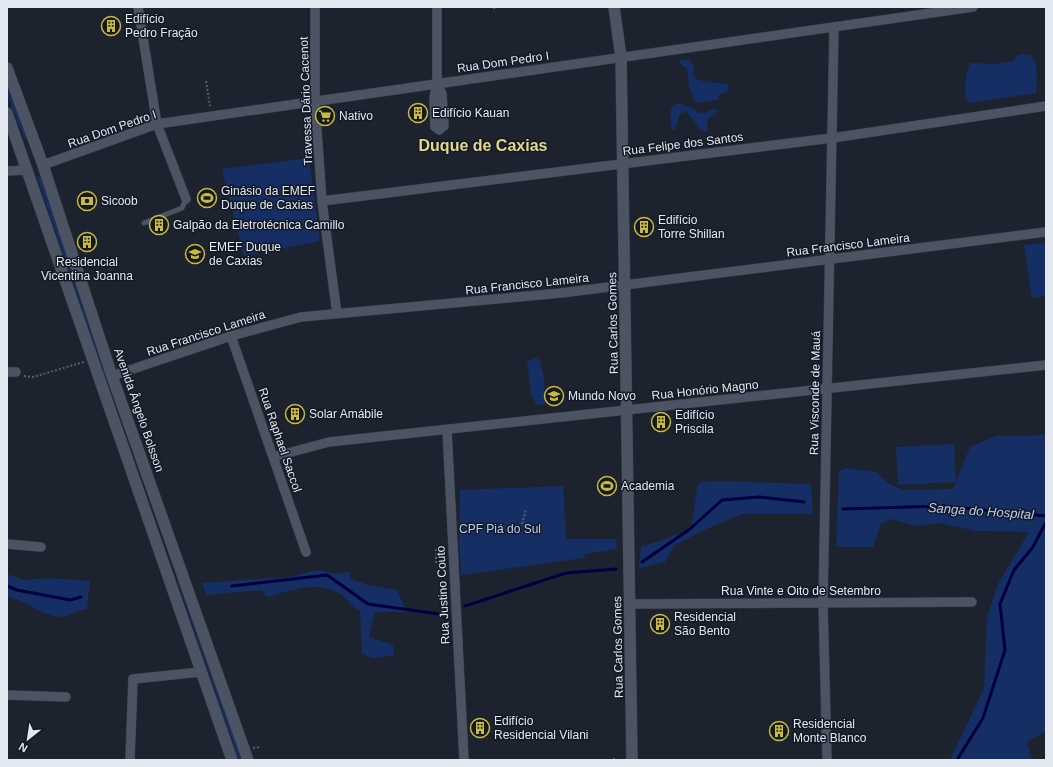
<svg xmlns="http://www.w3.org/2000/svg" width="1053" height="767" font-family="Helvetica,sans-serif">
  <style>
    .green { fill: #152e64 }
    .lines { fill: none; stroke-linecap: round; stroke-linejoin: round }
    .stream { stroke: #000041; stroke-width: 3 }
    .service-casing { stroke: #3c414b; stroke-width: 5.5 }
    .minor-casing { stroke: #3c414b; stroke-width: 10 }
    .tertiary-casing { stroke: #3c414b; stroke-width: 12 }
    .secondary-casing { stroke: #3c414b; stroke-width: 12 }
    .path { stroke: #59606b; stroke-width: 2; stroke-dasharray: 2 2; stroke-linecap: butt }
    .service { stroke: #4c5362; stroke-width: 4.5 }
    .minor { stroke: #4c5362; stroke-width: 9 }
    .tertiary { stroke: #4c5362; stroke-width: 11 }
    .secondary { stroke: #4c5362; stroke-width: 11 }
    .labels { text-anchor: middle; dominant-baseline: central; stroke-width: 3; stroke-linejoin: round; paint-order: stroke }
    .poi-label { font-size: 12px; fill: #e3e8f0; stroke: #131925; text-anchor: start }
    .street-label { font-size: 12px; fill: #e3e8f0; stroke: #131925 }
    .park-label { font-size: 12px; fill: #b9cef6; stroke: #131925 }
    .water-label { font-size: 13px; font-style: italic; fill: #b6cbf3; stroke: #131925 }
    .district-label { font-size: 16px; font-weight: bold; fill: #e2d889; stroke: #131925 }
  </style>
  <rect width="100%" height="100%" fill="#1c232f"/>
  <path class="green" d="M1022,54L1031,55C1039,66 1037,80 1036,93L968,103C962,90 966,76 970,63L995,64L1013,61L1018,55Z
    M681,60H690L694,67L693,73L696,79L707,82L728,84L729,91L720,94L717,100L695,103L689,86L687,69L679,63Z
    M7,84L27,138L25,140L7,95Z
    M677,103L690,107L699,113L708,112L713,108L718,111L708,119L707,132L702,131L686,111L680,114L675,129L672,130L670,117L671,108Z
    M309,158L320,241L244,256L222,169Z
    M41,175L130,439L129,440L103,371L37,177Z
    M1046,243V296L1032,298L1024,245Z
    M536,358L540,360L544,378L545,403L542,405H537L531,395L527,361Z
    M1046,434V731L1027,742L1032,760H950L984,688L987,617L998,584L1029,532L976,531L939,523L917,526L890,519L881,524L873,547H836L839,471L846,468L876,472L888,483L902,490L953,489L970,447L996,436H1032Z
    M954,444L956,482L898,485L896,447Z
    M719,481L811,484L813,514H742L699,532L674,546L665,562L639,568L641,547L691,530L697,487L701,482Z
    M563,486L566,539H616L617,549L585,554L584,558L461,575L459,540L460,490Z
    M316,570L340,574L349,571L351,579L369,585L397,590L407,612H375L369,637L393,645L394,655L373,658L362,654L360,610C352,609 347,597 339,593C318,580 288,591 267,597L261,590L206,595L202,583L289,577Z
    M7,574L24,580L48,578L90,581L87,609C83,610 78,610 75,612C71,614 68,617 63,617C40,617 24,598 7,597Z
    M180,581L241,758L239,760L178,583Z"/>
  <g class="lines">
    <path class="stream" d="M843,509L942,506L1046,516
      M642,562L690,529L722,500L759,497L804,502
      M7,586L17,590L70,600L81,597
      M232,586L327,575L368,604L439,614
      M465,606L566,573L616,569
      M957,760L983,718L1005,650L1000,604L1014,570L1033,547L1046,522"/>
    <g class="service-casing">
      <path id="service" d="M144,223L182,208L186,199"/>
    </g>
    <g class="minor-casing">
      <path id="minor" d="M138,7L157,124L186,199
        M315,7V101L322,201L337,314
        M437,7V83L434,97L435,127L439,130L444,126L442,94L437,83
        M43,165L157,124L973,7
        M7,171L28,170
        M322,201L832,138L1046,106
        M231,336L306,552
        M7,372H16
        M112,376L231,336L301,317L561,293L1046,232
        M447,430L464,760
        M273,457L329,442L1046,365
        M7,544L41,547
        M630,604L972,602
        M7,695L66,697
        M130,760L133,679L201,672
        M827,760L823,603L834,27"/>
    </g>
    <g class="tertiary-casing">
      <path id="tertiary" d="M614,7L621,57L632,760"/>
    </g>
    <g class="secondary-casing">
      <path id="secondary" d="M7,68L43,165L112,376L248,760
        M7,113L232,760"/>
    </g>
    <path class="path" d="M494,7L495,11
      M206,81L210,106
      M24,376L33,377L84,362
      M522,524L526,509
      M436,549V565
      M436,557L443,558
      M253,748L260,747
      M614,760V758
      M650,760V759"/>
    <use href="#service" class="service"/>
    <use href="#minor" class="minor"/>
    <use href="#tertiary" class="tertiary"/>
    <use href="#secondary" class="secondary"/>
  </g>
  <defs>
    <g id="building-ring" transform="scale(1)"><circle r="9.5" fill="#131925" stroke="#cbba39" stroke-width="1.5"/><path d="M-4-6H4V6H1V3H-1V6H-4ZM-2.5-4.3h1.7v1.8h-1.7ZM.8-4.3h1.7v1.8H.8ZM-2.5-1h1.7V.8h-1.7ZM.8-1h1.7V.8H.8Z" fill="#cbba39"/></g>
    <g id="supermarket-ring" transform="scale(1)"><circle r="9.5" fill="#131925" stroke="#cbba39" stroke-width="1.5"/><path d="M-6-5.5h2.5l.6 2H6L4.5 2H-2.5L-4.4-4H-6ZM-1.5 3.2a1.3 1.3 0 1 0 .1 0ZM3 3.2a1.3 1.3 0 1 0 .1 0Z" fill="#cbba39"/></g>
    <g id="stadium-ring" transform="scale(1)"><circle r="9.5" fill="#131925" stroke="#cbba39" stroke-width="1.5"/><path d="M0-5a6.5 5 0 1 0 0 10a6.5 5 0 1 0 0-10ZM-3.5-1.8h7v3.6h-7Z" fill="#cbba39"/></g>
    <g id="bank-ring" transform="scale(1)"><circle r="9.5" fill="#131925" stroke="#cbba39" stroke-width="1.5"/><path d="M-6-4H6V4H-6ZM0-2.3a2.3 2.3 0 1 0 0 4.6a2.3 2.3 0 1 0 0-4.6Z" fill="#cbba39"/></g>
    <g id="school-ring" transform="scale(1)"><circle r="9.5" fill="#131925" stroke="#cbba39" stroke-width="1.5"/><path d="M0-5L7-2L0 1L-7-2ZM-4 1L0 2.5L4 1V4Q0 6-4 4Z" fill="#cbba39"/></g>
  </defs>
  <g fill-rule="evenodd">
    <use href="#building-ring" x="111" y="26"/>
    <use href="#building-ring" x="418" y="113"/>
    <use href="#supermarket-ring" x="325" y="116"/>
    <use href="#stadium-ring" x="207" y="198"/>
    <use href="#bank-ring" x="87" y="201"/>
    <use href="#building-ring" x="159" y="225"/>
    <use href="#building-ring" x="644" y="227"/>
    <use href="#building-ring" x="87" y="242"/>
    <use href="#school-ring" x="195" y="254"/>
    <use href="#school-ring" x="554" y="396"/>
    <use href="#building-ring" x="295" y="414"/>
    <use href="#building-ring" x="661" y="422"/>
    <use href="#stadium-ring" x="607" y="486"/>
    <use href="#building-ring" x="660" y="624"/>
    <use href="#building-ring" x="480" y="728"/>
    <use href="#building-ring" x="779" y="731"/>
  </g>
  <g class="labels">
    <g class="poi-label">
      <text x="125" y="19">Edifício<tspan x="125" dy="14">Pedro Fração</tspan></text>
      <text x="432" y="113">Edifício Kauan</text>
      <text x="339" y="116">Nativo</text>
      <text x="221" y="191">Ginásio da EMEF<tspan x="221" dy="14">Duque de Caxias</tspan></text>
      <text x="101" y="201">Sicoob</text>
      <text x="658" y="220">Edifício<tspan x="658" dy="14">Torre Shillan</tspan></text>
      <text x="173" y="225">Galpão da Eletrotécnica Camillo</text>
      <text x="209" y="247">EMEF Duque<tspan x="209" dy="14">de Caxias</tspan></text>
      <text x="87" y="262" text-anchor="middle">Residencial<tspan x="87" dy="14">Vicentina Joanna</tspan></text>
      <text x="568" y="396">Mundo Novo</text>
      <text x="309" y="414">Solar Amábile</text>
      <text x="675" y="415">Edifício<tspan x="675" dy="14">Priscila</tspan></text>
      <text x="621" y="486">Academia</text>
      <text x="674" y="617">Residencial<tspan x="674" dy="14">São Bento</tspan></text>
      <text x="494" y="721">Edifício<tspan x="494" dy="14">Residencial Vilani</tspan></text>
      <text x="793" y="724">Residencial<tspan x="793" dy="14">Monte Blanco</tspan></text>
    </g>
    <g class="street-label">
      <text transform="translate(503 62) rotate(-8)">Rua Dom Pedro I</text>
      <text transform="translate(306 101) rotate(-92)">Travessa Dário Cacenot</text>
      <text transform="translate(112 129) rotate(-19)">Rua Dom Pedro I</text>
      <text transform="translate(683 144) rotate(-7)">Rua Felipe dos Santos</text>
      <text transform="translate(848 245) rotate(-7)">Rua Francisco Lameira</text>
      <text transform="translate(527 284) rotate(-6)">Rua Francisco Lameira</text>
      <text transform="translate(613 323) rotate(-91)">Rua Carlos Gomes</text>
      <text transform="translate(206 333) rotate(-18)">Rua Francisco Lameira</text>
      <text transform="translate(705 390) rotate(-6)">Rua Honório Magno</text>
      <text transform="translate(815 393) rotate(-89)">Rua Visconde de Mauá</text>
      <text transform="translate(139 410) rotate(71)">Avenida Ângelo Bolsson</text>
      <text transform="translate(280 440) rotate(71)">Rua Raphael Saccol</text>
      <text x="801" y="591">Rua Vinte e Oito de Setembro</text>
      <text transform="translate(443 595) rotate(-93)">Rua Justino Couto</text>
      <text transform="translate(618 647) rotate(-91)">Rua Carlos Gomes</text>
    </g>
    <g class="park-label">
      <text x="500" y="529">CPF Piá do Sul</text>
    </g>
    <g class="water-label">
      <text transform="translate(981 511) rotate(4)">Sanga do Hospital</text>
    </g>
    <g class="district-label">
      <text x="483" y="145">Duque de Caxias</text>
    </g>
  </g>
  <rect width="1053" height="767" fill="none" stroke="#e3e8f0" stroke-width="16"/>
  <g transform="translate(28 739) rotate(210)" stroke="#131925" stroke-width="3" paint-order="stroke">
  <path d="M0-3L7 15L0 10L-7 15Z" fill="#e3e8f0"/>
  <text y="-6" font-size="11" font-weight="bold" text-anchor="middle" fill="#e3e8f0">N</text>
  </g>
</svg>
